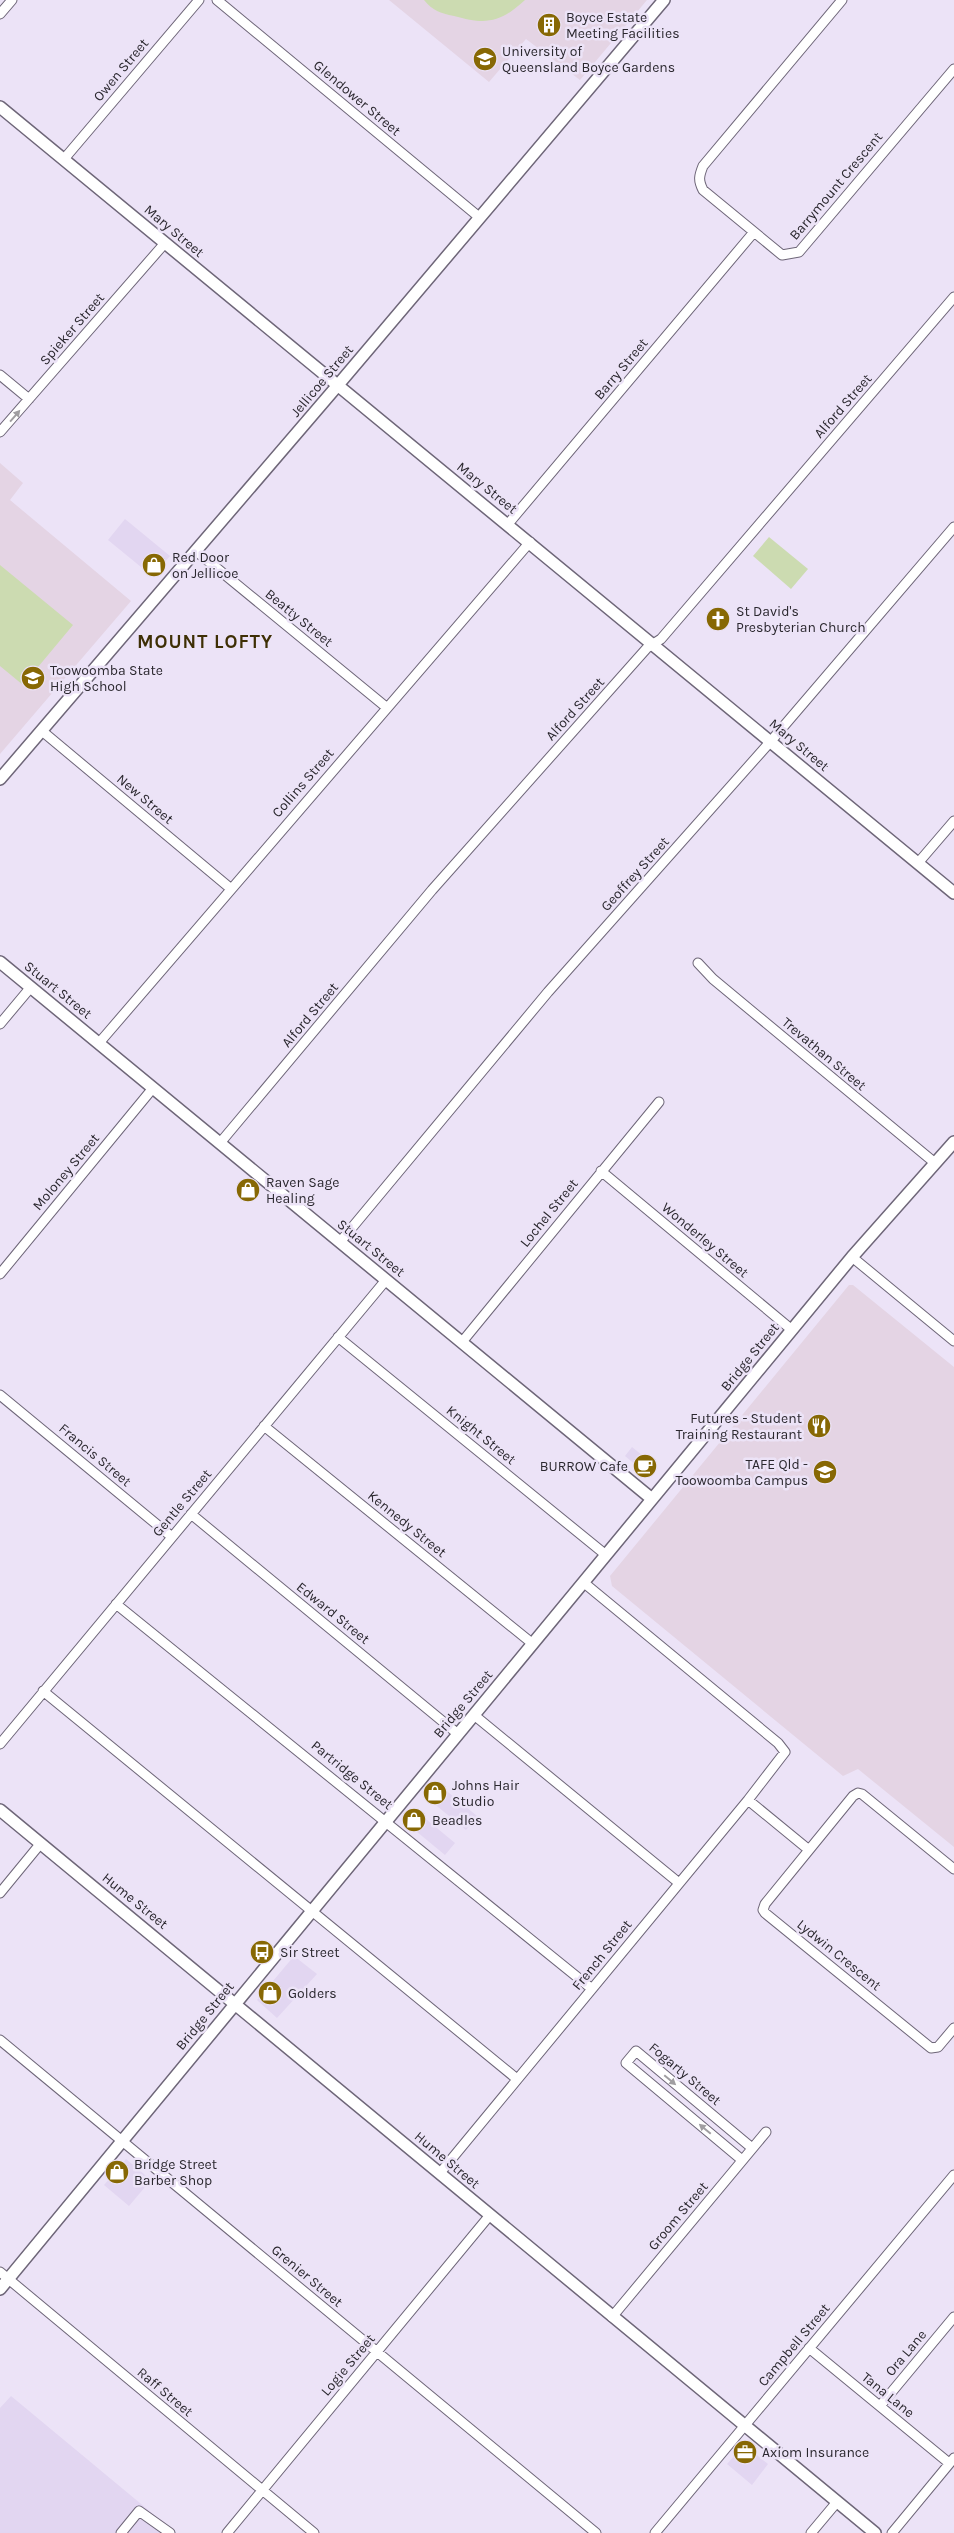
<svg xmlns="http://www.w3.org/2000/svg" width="954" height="2533" font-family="Karla,sans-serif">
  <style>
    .built { fill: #e2d6f1 }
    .education { fill: #e4d4e4 }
    .green { fill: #ccdbb1 }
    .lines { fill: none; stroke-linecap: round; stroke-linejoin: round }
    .street-casing { stroke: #6e6678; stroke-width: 11 }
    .secondary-casing { stroke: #6e6678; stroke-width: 14 }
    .street { stroke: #fff; stroke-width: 9 }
    .secondary { stroke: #fff; stroke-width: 11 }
    .oneway { fill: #a09ea1 }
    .labels { text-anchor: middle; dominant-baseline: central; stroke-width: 5; stroke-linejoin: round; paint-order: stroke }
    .poi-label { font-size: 14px; fill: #2b282f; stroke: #ece3f7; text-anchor: start }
    .street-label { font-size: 14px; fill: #2b282f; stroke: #ece3f7 }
    .district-label { font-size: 19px; font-weight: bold; letter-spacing: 1px; fill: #3e2f05; stroke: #ece3f7 }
  </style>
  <rect width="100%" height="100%" fill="#ece3f7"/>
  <path class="built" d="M125,519L170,556L152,576L108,540Z
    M632,1447L658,1468L650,1477L625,1456Z
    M437,1783L477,1816L466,1830L426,1797Z
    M415,1810L455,1843L445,1855L405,1822Z
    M294,1956L317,1974L277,2018L257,2000Z
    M126,2159L151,2180L129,2206L104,2185Z
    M11,2396L176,2533H0V2408Z
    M744,2445L768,2464L752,2485L727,2464Z"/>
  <path class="education" d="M389,0H647L580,80L526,39L489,82Z
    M0,463L23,483L10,500L131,601L0,754Z
    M849,1285H853L954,1367V1847L858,1769L843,1776L612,1586L610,1576Z"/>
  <path class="green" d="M424,0H525C500,23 486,25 454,16C440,13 433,11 424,0Z
    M769,537L808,569L791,589L753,556Z
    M0,565L73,625L23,685L0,666Z"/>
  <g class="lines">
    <g class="street-casing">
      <path id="street" d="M217,0L479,217
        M842,0L703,166C699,176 698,180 703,190L782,255L799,252L954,69
        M0,14L12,0
        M64,159L199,0
        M0,375L29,399
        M0,432L165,243
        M508,524L754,232
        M196,551L386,707
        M42,731L230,888
        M918,863L954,821
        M698,963L713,979L935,1163
        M0,1024L31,987
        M99,1043L530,542
        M220,1143L432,890L647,648L661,639L954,297
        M601,1171L792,1330
        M340,1242L548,992L771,741L954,527
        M852,1257L954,1341
        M0,1274L153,1088
        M338,1337L606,1555
        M462,1342L659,1102
        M0,1395L172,1537
        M264,1426L533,1644
        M191,1514L458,1734
        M116,1604L592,1989
        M43,1691L517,2079
        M474,1715L679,1883
        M0,1744L386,1280
        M748,1800L809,1850
        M954,1869L862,1794L858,1793L853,1796L765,1904L763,1910L765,1913L931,2048L938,2047L954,2028
        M0,1893L41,1843
        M0,2040L596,2533
        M742,2160L626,2063L636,2051L752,2148
        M440,2173L748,1800L785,1752L778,1743L583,1582
        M0,2272L314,2533
        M612,2317L766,2132
        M809,2348L949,2463
        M880,2406L954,2317
        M121,2533L139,2511L170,2533
        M227,2533L490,2215
        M655,2533L954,2175
        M811,2533L837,2502
        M892,2533L954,2458"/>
    </g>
    <g class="secondary-casing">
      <path id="secondary" d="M0,107L954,893
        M0,779L338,385L664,0
        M0,962L652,1499
        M0,1810L875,2533
        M0,2289L852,1257L954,1142"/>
    </g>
    <use href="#street" class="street"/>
    <use href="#secondary" class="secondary"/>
  </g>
  <defs><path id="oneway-solid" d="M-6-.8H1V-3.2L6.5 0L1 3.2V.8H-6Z" transform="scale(1.25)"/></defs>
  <g class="oneway">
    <use href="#oneway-solid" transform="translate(15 416) rotate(-49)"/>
    <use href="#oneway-solid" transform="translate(670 2080) rotate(40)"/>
    <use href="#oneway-solid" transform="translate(705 2129) rotate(-140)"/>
  </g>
  <defs>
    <g id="building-disc" transform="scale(1.25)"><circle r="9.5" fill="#876804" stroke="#ece3f7"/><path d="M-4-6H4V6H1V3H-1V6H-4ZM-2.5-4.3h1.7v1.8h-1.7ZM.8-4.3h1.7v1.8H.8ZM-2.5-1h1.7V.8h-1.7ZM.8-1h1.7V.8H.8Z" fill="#fff"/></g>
    <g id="university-disc" transform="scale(1.25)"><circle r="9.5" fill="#876804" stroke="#ece3f7"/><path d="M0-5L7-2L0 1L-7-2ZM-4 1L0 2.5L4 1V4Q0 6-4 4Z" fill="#fff"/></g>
    <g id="shop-disc" transform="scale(1.25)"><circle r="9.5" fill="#876804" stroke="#ece3f7"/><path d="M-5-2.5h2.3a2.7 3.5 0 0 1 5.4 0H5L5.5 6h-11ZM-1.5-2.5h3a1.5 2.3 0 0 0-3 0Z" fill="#fff"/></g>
    <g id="church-disc" transform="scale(1.25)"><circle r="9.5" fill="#876804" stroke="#ece3f7"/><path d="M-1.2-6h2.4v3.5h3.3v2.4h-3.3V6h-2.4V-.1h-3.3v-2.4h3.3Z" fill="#fff"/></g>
    <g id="school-disc" transform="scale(1.25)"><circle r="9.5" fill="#876804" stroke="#ece3f7"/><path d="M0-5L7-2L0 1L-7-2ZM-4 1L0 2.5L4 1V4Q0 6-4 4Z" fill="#fff"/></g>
    <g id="restaurant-disc" transform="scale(1.25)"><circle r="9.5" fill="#876804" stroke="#ece3f7"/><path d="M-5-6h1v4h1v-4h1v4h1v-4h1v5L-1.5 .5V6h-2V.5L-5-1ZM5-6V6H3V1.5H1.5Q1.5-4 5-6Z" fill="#fff"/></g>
    <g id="cafe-disc" transform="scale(1.25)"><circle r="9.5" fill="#876804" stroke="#ece3f7"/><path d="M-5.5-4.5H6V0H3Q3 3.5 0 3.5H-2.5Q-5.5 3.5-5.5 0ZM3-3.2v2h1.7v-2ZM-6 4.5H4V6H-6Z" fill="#fff"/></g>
    <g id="bus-disc" transform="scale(1.25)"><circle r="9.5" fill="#876804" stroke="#ece3f7"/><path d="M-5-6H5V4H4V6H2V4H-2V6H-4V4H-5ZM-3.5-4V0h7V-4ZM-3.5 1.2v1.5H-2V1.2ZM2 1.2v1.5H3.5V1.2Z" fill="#fff"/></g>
    <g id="office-disc" transform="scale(1.25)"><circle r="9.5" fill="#876804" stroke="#ece3f7"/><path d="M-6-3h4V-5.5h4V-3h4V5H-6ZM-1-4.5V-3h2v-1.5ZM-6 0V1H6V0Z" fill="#fff"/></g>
  </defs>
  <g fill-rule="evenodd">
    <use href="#building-disc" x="549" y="25"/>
    <use href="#university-disc" x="485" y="59"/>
    <use href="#shop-disc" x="154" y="565"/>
    <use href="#church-disc" x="718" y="619"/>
    <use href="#school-disc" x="33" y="678"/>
    <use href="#shop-disc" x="248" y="1190"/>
    <use href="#restaurant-disc" x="819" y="1426"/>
    <use href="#cafe-disc" x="645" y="1466"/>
    <use href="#university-disc" x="825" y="1472"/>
    <use href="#shop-disc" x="435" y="1793"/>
    <use href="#shop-disc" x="414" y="1820"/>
    <use href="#bus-disc" x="262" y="1952"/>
    <use href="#shop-disc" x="270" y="1993"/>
    <use href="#shop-disc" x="117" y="2172"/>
    <use href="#office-disc" x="745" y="2452"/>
  </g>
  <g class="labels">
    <g class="poi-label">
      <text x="566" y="17">Boyce Estate<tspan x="566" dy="16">Meeting Facilities</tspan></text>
      <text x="502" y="51">University of<tspan x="502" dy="16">Queensland Boyce Gardens</tspan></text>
      <text x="172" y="557">Red Door<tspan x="172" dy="16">on Jellicoe</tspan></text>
      <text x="736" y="611">St David's<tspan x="736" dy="16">Presbyterian Church</tspan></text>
      <text x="50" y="670">Toowoomba State<tspan x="50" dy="16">High School</tspan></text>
      <text x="266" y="1182">Raven Sage<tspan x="266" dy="16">Healing</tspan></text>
      <text x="802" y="1418" text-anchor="end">Futures - Student<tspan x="802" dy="16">Training Restaurant</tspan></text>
      <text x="808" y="1464" text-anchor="end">TAFE Qld -<tspan x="808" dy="16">Toowoomba Campus</tspan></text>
      <text x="628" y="1466" text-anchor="end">BURROW Cafe</text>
      <text x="452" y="1785">Johns Hair<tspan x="452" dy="16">Studio</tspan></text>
      <text x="432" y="1820">Beadles</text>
      <text x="280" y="1952">Sir Street</text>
      <text x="288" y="1993">Golders</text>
      <text x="134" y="2164">Bridge Street<tspan x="134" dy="16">Barber Shop</tspan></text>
      <text x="762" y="2452">Axiom Insurance</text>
    </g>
    <g class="street-label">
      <text transform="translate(121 70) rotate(-50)">Owen Street</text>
      <text transform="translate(357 98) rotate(40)">Glendower Street</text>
      <text transform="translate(836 186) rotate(-50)">Barrymount Crescent</text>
      <text transform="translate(174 231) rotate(40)">Mary Street</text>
      <text transform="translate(72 329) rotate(-49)">Spieker Street</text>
      <text transform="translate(621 369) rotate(-50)">Barry Street</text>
      <text transform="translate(322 381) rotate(-50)">Jellicoe Street</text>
      <text transform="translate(843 406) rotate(-49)">Alford Street</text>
      <text transform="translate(487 488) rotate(39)">Mary Street</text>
      <text transform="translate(299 618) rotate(39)">Beatty Street</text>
      <text transform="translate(575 709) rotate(-48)">Alford Street</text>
      <text transform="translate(799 745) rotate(40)">Mary Street</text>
      <text transform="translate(303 783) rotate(-49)">Collins Street</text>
      <text transform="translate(145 799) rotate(40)">New Street</text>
      <text transform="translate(635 874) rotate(-48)">Geoffrey Street</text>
      <text transform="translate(58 990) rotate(39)">Stuart Street</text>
      <text transform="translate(310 1015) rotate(-50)">Alford Street</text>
      <text transform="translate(824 1054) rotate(40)">Trevathan Street</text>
      <text transform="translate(66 1172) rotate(-50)">Moloney Street</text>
      <text transform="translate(549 1213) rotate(-51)">Lochel Street</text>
      <text transform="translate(705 1240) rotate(40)">Wonderley Street</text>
      <text transform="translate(371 1248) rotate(39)">Stuart Street</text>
      <text transform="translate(750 1357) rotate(-51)">Bridge Street</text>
      <text transform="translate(481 1435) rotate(39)">Knight Street</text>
      <text transform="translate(95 1455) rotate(40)">Francis Street</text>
      <text transform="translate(182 1503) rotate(-50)">Gentle Street</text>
      <text transform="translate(407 1524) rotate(39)">Kennedy Street</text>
      <text transform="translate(333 1613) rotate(39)">Edward Street</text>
      <text transform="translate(463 1704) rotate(-50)">Bridge Street</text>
      <text transform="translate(352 1775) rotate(39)">Partridge Street</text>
      <text transform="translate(135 1901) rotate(39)">Hume Street</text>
      <text transform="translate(602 1955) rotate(-51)">French Street</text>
      <text transform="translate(839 1955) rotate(39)">Lydwin Crescent</text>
      <text transform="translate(205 2016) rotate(-51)">Bridge Street</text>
      <text transform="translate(685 2074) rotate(40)">Fogarty Street</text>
      <text transform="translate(447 2160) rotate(40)">Hume Street</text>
      <text transform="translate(678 2216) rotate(-50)">Groom Street</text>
      <text transform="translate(307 2276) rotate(40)">Grenier Street</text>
      <text transform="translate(794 2345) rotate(-50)">Campbell Street</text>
      <text transform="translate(906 2353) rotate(-50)">Ora Lane</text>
      <text transform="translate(348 2365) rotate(-50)">Logie Street</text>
      <text transform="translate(165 2392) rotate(40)">Raff Street</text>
      <text transform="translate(888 2395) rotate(39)">Tana Lane</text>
    </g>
    <g class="district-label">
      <text x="205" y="642">MOUNT LOFTY</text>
    </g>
  </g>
</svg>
